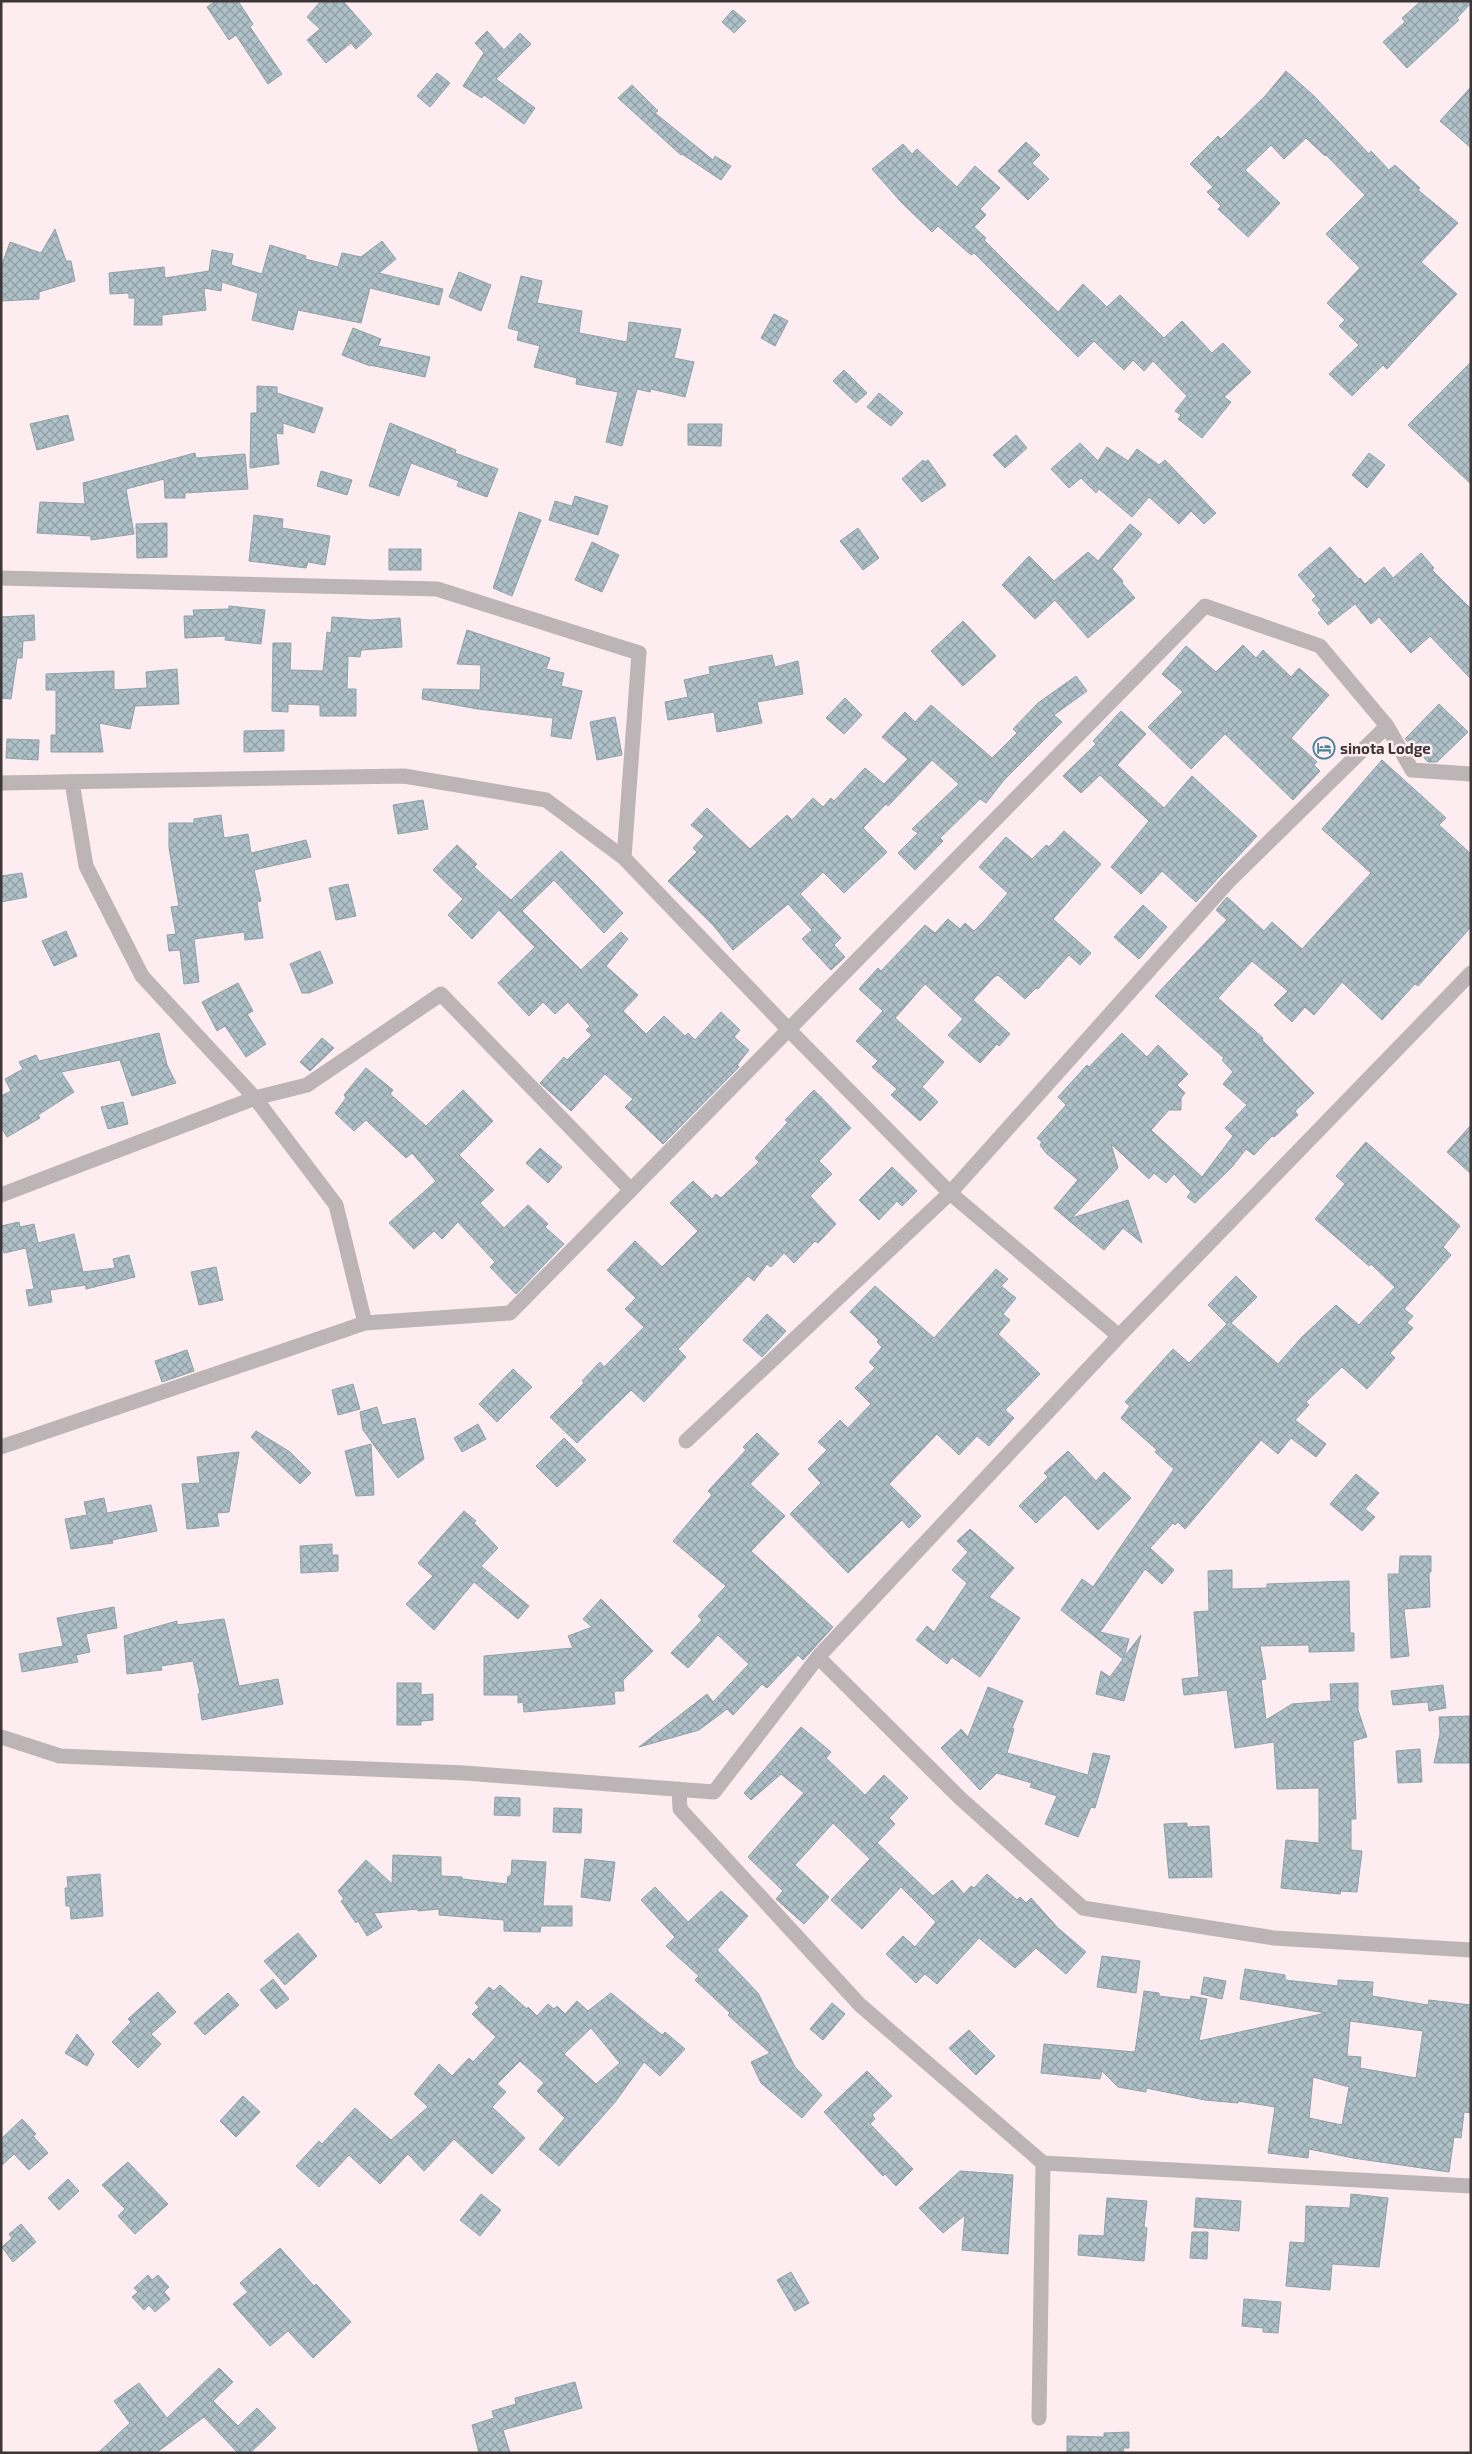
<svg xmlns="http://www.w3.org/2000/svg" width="1472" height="2454" font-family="'Exo 2',sans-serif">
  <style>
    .building { fill: url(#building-cross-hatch); stroke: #8fa1a8; fill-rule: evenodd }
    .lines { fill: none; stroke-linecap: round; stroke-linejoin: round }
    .minor { stroke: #bcb4b6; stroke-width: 15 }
    .labels { text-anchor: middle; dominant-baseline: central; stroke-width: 5; stroke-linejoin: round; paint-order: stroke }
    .poi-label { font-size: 15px; font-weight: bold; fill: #3d3637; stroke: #fdedf1; text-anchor: start }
  </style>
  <defs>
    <pattern id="building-cross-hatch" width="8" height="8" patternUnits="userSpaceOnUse" patternTransform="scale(1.25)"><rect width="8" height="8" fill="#afc1c8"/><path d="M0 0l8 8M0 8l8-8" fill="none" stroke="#909ea3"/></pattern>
  </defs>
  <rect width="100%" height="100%" fill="#fdedf1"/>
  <path class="building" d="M216,1H238L253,24L250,27L282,74L268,84L236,35L229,40L207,7Z
    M321,1H343L372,34L356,49L351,43L326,63L307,40L320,29L307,17Z
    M1421,1H1471V3L1457,18L1459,20L1407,68L1383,42L1405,22L1402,18Z
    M733,10L746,21L734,33L722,22Z
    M487,31L504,50L520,33L531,44L496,79L535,108L524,124L484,95L482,98L463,86L484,53L475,43Z
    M1286,71L1314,96L1369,154L1371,151L1389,170L1395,165L1420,188L1418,190L1458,223L1421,262L1457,294L1387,369L1383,365L1352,396L1329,374L1359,345L1339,326L1345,320L1327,303L1360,268L1326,234L1365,195L1326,155L1325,156L1306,138L1284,159L1271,145L1245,170L1280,203L1248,237L1218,209L1221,206L1207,192L1213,187L1190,164L1218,136L1221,139L1265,96Z
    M437,73L450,83L430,107L417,96Z
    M632,85L658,111L655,113L713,160L715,156L731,166L721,180L682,154L681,155L618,98Z
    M1471,87V148L1440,121Z
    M1026,142L1040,155L1032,163L1049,179L1028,200L998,171Z
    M903,144L912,154L917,149L957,187L975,166L1000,188L980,209L986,215L974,227L986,238L984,240L1020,276L1058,312L1083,284L1107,307L1120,295L1164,338L1182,321L1212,353L1223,343L1251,372L1224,397L1231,402L1202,438L1178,419L1181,415L1175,411L1187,396L1153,361L1144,371L1133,360L1124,370L1094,341L1078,357L974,253L971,255L938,226L932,232L901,202L872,169Z
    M55,229L66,261H71L75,281L39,292V299L1,301V267L10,242L41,253Z
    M382,241L396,259L379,273L443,289L439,305L370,288L361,323L298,310L293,330L252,320L258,293L222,282L221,291L204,288L206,310L162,315V325H134L135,298H129V293L110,294L109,273L164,267L165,278L209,271L212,250L233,254L231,265L262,274L270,245L306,256L305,259L338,267L342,253L361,257Z
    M459,272L491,285L481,311L449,297Z
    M521,276L542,281L537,303L582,311L579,333L627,342L629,322L681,329L674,358L694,362L685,397L651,389L650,392L637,389L622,446L606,442L618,392L576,384L577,378L534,367L540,346L517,340L519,331L508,328Z
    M774,314L788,321L775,346L761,338Z
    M353,328L381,339L378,346L430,357L425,377L370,365V366L342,355Z
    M1471,362V484L1408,425Z
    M844,370L867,393L856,403L833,381Z
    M257,386L277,387V393L323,408L314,433L283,423V434L276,433L279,464L250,468L251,413H257Z
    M879,393L903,413L891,426L867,407Z
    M68,415L74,440L37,450L30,424Z
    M390,423L456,450L455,453L498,469L487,497L457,486L459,481L411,463L399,496L369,486Z
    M688,424H722L721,446L688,445Z
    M1016,435L1027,448L1005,468L993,455Z
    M1080,443L1098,461L1107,447L1128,461L1137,449L1159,465L1165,460L1216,513L1204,524L1191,511L1179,524L1149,497L1132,517L1099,489L1096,493L1081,478L1069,488L1051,469Z
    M195,453L196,458L245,454L248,489L185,493V498H165L164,479L126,489L134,534L91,540V536L37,533L40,502L85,504L83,483Z
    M1369,453L1385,465L1367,488L1352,475Z
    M923,460L925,462L928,460L946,485L922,502L902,479Z
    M321,471L352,480L347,495L317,486Z
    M575,496L608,506L598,535L549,520L555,501L572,506Z
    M519,512L541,520L512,596L493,588Z
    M254,515L283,519L282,528L330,536L325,565L308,562L306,568L249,561Z
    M167,523V557L137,558L136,524Z
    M1130,524L1142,534L1112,569L1123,581L1122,583L1135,598L1088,638L1055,600L1035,619L1002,585L1029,556L1054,581L1088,552L1098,561Z
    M858,528L879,558L863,570L840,541Z
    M592,542L619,555L602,592L575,580Z
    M1330,547L1359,579L1360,578L1365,584L1384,567L1393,578L1421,553L1434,568L1432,570L1471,609V679L1430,636L1411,653L1379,617L1371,624L1355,604L1328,625L1318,613L1321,610L1312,600L1316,596L1298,575Z
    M389,549H421V570H389Z
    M229,606L265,610L261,644L225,640L226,636L185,638L184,616H194L193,610L229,609Z
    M34,615L35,640L23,641L22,658H17L11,699L1,698V617Z
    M332,617L371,620L400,618L402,647L361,650L360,657L348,656L347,689H356V716H320V705L288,704V712L272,711L273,643H291L290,670L323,671L327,632L331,633Z
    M963,621L996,656L963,686L931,651Z
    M467,630L550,658L546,669L564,673L561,686L582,691L571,739L551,736L553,718L478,709L422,699L423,689L480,690L481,665L457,664Z
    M1243,645L1256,658L1263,650L1291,677L1299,668L1329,695L1291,738L1317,762L1314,765L1320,771L1293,800L1225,734L1191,769L1148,727L1183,692L1162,674L1186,646L1216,672Z
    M772,655L775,667L798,661L803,694L757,702L762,723L717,732L714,712L668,720L665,702L688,697L684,680L710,674L709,667Z
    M177,669L179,704L135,706L130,729L99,723L103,752H51V735H56V690H46V674L114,671V690L147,688L146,672Z
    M1076,676L1087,691L1054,715L1062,722L1004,780L986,803L980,799L940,838L943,841L915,870L898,853L918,833L912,829L959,784L932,760L888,806L886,804L863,828L887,852L844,893L823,872L800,894L841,938L834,945L845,957L831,970L802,939L812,930L788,904L733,950L713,925L668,881L697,852L693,848L704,836L691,825L707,808L750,849L787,815L792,820L813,798L823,807L831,798L834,801L865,768L884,784L908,759L882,737L905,712L915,722L931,705L992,758L1017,733L1013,729L1038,703Z
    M845,698L862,715L844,734L826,718Z
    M1439,704L1468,732L1437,762H1428L1405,739Z
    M1121,711L1146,734L1117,765L1164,808L1192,776L1257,836L1196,902L1162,871L1141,894L1111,867L1149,821L1100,775L1081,793L1063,776L1096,744L1093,741Z
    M615,717L622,755L597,760L590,722Z
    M284,730V751L244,752V731Z
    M7,739L39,740L38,760L6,758Z
    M1382,760L1446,818L1439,825L1471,854V927L1418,986L1415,984L1382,1020L1342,982L1314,1015L1305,1007L1292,1022L1274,1005L1288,991L1252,961L1218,998L1263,1038L1262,1040L1314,1093L1295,1111L1298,1115L1274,1137L1272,1136L1254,1155L1246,1149L1232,1167L1195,1203L1187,1197L1191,1192L1174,1174L1166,1183L1154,1173L1149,1179L1111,1144L1118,1168L1072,1218L1128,1200L1142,1243L1123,1228L1104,1250L1054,1208L1078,1180L1046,1153L1040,1145L1042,1142L1037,1138L1066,1105L1058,1097L1087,1065L1089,1067L1122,1033L1147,1057L1158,1045L1188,1074L1177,1085L1185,1093L1181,1098V1110H1169L1151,1130L1202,1177L1233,1136L1225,1128L1247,1105L1223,1084L1233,1072L1222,1060L1224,1058L1155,996L1227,920L1216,910L1227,897L1264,931L1272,922L1302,949L1371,873L1322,829Z
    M423,800L428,829L398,834L393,805Z
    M221,815L224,838L248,834L251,853L306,840L311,857L254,870L261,901L257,902L263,938L245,940L244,932L194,939L199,982L184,984L180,950L169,951L167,935L176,934L171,907L179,906L169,848V823H194V819Z
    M1064,831L1101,864L1053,919L1091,953L1080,965L1069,955L1038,989L1036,988L1025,999L998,975L994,977L973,1000L1010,1034L999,1046L997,1044L980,1063L948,1035L963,1019L925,984L895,1018L944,1062L922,1087L938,1102L920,1121L891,1095L897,1089L872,1067L878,1061L856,1041L883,1011L859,989L878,968L881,971L925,925L935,933L948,919L960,929L965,923L974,931L985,920L1008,893L979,867L1006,837L1032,859L1046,845L1049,847Z
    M457,845L477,864L474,867L511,900L561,851L586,875L623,913L604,933L554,880L522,911L581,970L621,932L628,939L606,966L638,995L623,1011L646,1034L664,1016L685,1036L688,1033L695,1040L721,1012L740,1030L734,1037L749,1050L737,1065L739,1067L663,1144L625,1107L633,1099L605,1074L571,1111L540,1083L564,1057L567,1060L592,1035L586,1030L590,1026L568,1002L555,1014L543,1002L529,1016L498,983L535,947L499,910L472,939L448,915L463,899L433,870Z
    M22,873L27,897L1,902V876Z
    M348,884L356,916L336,920L329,888Z
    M1143,905L1167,927L1139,959L1114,937Z
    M66,931L77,956L54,966L42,941Z
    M320,951L333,983L309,993H302L290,964Z
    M238,983L253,1011L247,1014L266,1044L246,1057L225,1026L217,1031L202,1002Z
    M159,1033L167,1065L176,1083L132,1096L120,1060L61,1072L74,1092L38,1115L40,1118L7,1137L1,1127V1096L11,1091L5,1079L23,1069L19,1062L36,1055L39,1061Z
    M322,1038L334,1048L310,1071L300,1062Z
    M366,1068L393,1090L390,1094L426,1126L463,1090L493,1121L459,1155L494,1190L480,1203L504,1228L528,1205L548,1224L545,1227L564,1244L516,1294L490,1267L495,1262L458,1222L442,1239L434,1231L414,1249L389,1223L436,1181L412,1153L406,1158L366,1120L354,1131L335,1113L346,1098L344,1095Z
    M814,1090L851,1128L819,1161L832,1174L810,1196L836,1224L818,1243L815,1241L794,1263L784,1253L771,1267L767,1264L754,1281L748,1276L678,1349L686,1357L644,1402L631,1390L577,1443L550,1417L584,1383L582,1381L600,1362L604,1367L644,1327L625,1309L636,1298L607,1270L635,1241L662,1267L698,1231L670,1203L693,1181L712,1199L716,1194L721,1198L759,1162L755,1158L788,1122L785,1120Z
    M123,1102L128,1124L108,1129L101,1107Z
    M1471,1125V1174L1447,1152Z
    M1366,1142L1460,1226L1443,1247L1451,1255L1404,1309L1413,1316L1407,1323L1413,1328L1390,1353L1395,1358L1367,1389L1342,1367L1306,1402L1309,1405L1295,1420L1326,1444L1316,1457L1291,1438L1278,1454L1261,1440L1185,1529L1178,1522L1175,1525L1173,1523L1150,1548L1174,1570L1162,1584L1145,1569L1100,1632L1129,1639L1124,1657L1141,1635L1124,1701L1096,1694L1101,1671L1110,1677L1123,1659L1061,1610L1082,1579L1093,1587L1174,1469L1155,1452L1157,1450L1121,1418L1130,1406L1125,1402L1173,1349L1189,1363L1227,1324L1208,1305L1236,1276L1257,1297L1231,1323L1278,1364L1302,1337L1336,1305L1359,1325L1395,1287L1371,1264L1369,1266L1315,1219L1345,1184L1336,1176Z
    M540,1148L562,1167L548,1183L526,1163Z
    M892,1167L917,1191L902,1206L897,1201L879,1220L859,1200Z
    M19,1222L20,1227L34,1224L38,1243L74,1234L83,1272L115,1268L113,1259L129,1255L135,1277L86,1289V1285L50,1290L52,1302L29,1306L26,1290L34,1289L26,1248L4,1253L1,1241V1226Z
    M216,1267L223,1300L199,1305L191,1272Z
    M996,1269L1008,1279L1001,1286L1016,1298L1003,1314L1010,1320L998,1334L1040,1374L1005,1410L1014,1418L989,1446L977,1436L959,1455L937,1434L889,1484L921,1516L909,1528L902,1520L848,1573L790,1514L821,1483L808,1469L827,1450L818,1442L840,1420L848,1428L871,1404L855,1388L875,1368L869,1362L882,1347L877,1342L879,1340L850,1312L875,1286L934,1338Z
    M767,1314L786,1331L762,1357L743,1340Z
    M187,1350L194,1371L162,1382L155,1361Z
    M513,1369L532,1387L497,1422L479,1404Z
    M353,1384L360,1409L338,1415L332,1390Z
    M377,1407L382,1425L415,1418L424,1459L398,1478L363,1430L360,1412Z
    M478,1424L486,1439L462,1452L454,1438Z
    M256,1431L290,1452L311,1473L300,1484L251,1437Z
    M757,1433L779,1454L750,1484L785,1516L751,1551L833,1627L803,1660L798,1655L767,1688L762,1684L733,1715L727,1709L699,1730L639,1747L707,1694L713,1702L749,1664L718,1635L688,1668L671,1653L702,1620L698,1616L726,1586L673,1541L712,1495L708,1491L746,1450L743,1447Z
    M564,1438L586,1460L557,1487L536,1466Z
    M371,1444L374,1495L356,1496L345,1451Z
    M1068,1451L1096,1481L1104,1472L1131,1498L1098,1530L1065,1495L1036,1523L1019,1506L1048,1477L1044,1473Z
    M239,1452L229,1512L217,1513L219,1526L187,1529L182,1484L200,1483L197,1457Z
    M1356,1474L1379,1493L1365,1509L1375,1517L1362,1531L1330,1504Z
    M104,1498L107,1513L151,1505L157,1531L112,1540L113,1543L71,1549L65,1519L87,1515L84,1502Z
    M464,1511L476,1521L474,1523L498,1548L481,1566L529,1606L518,1619L474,1582L434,1630L406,1604L433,1576L418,1563Z
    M970,1529L1014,1568L989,1597L1020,1618L980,1677L952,1657L947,1664L916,1640L927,1626L934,1632L967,1583L952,1570L968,1552L957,1541Z
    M332,1544V1555H338V1571L301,1573L300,1546Z
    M1400,1556H1431V1572H1429L1430,1607L1404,1609L1409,1656L1391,1658L1388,1574H1399Z
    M1232,1570V1589L1267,1588V1584L1349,1581L1350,1633H1354V1651L1309,1652V1645L1260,1646L1266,1679L1261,1680L1266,1720L1292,1704L1331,1701L1330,1684L1358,1683V1710L1367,1737L1353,1741L1356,1819H1351V1850L1362,1851L1357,1892L1341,1891L1340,1894L1281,1888L1286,1840L1319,1843V1788L1277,1789L1274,1742L1235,1748L1227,1690L1184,1695L1182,1679L1199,1677L1194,1612L1209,1611L1208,1571Z
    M601,1599L653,1651L623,1680L624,1691H614L615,1704L524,1712L523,1702L518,1703V1695H484V1656L573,1648L568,1636L592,1627L583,1619Z
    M114,1607L117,1628L86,1634L90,1652L76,1655L78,1662L22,1672L19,1654L63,1646L57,1618Z
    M224,1619L239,1686L278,1679L283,1704L202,1720L198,1694L200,1693L193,1661L161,1666L162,1670L127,1674L124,1636L177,1621V1625Z
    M397,1683H421V1695L433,1694V1720L421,1721V1725H397Z
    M1443,1685L1446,1708L1429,1711L1428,1702L1393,1705L1391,1691Z
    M988,1687L1023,1701L1012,1728L1014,1729L1007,1753L1088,1775L1093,1753L1110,1756L1095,1808L1091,1807L1078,1837L1045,1824L1057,1796L1030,1787L1032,1783L997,1773L980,1790L941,1748L961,1729L968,1737Z
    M1471,1716V1763H1434L1440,1734L1439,1717Z
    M801,1727L831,1752L826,1758L865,1795L884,1775L908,1798L889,1818L895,1824L877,1843L933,1896L952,1880L964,1894L971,1886L974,1888L987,1874L1017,1900L1020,1897L1026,1903L1031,1898L1058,1928L1086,1952L1066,1974L1036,1948L1015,1968L979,1938L937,1984L925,1974L916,1983L886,1954L903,1936L915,1947L936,1922L901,1887L862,1929L831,1900L870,1859L833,1823L795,1865L829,1897L804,1924L776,1899L783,1891L748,1857L804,1793L781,1774L751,1800L744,1793Z
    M1420,1749L1422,1782L1398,1783L1396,1751Z
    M495,1797L520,1798V1816L494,1815Z
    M554,1808L582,1809L581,1833L553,1832Z
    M1187,1823V1827L1209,1826L1212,1877L1169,1878L1164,1824Z
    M393,1855L441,1857V1876L462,1877V1879L507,1884L508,1876H511L512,1860L546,1862L543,1906H572V1926H541L540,1932L504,1931V1920L439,1915V1909L418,1911V1909L374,1913L382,1927L367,1936L358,1921L356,1923L341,1901L344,1899L338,1891L366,1860L392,1884Z
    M585,1859L615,1862L610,1901L581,1897Z
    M100,1874L103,1916L71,1919L70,1906H66L65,1888H68L67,1877Z
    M655,1887L688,1922L721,1891L748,1916L717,1950L758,1993L795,2067L822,2095L802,2118L761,2083L751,2062L770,2053L728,2015L730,2013L695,1980L699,1976L666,1946L675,1937L641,1900Z
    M298,1933L317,1956L285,1985L264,1961Z
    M1102,1956L1140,1961L1136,1993L1097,1987Z
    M1245,1969L1285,1975V1980L1338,1986V1980L1373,1982L1372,1996L1428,2005L1429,2000L1471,2005V2113L1464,2112L1461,2138L1454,2137L1449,2172L1353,2158L1309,2149L1308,2158L1268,2153L1275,2107L1238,2101V2103L1205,2100L1146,2088V2092L1118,2087L1102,2071L1100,2079L1041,2073L1044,2044L1135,2052L1144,1991L1159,1993V1996L1190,2000L1191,1996L1207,1999L1199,2041L1326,2013L1240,1999ZM1350,2021L1423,2031L1416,2078L1360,2068L1361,2057L1347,2056ZM1313,2077L1349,2087L1342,2125L1309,2118Z
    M1204,1977L1226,1981L1222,1999L1201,1994Z
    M273,1979L289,1999L276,2009L260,1990Z
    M500,1985L527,2009L528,2007L537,2016L548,2004L554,2009L557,2006L565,2014L577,2001L588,2011L611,1993L662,2035L665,2032L685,2049L660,2076L644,2062L616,2101L559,2166L539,2149L565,2118L537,2091L544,2083L520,2061L497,2084L506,2092L492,2107L525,2138L492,2174L454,2139L424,2171L408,2154L380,2184L349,2155L319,2187L296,2166L319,2141L322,2144L355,2108L391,2140L428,2107L414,2094L439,2064L452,2076L469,2058L473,2062L496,2037L472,2014L479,2007L475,2003L489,1987L494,1991ZM591,2028L620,2063L596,2084L564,2054Z
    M158,1992L176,2012L151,2034L161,2044L138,2068L112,2042L131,2022L128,2019Z
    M228,1993L239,2005L205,2035L194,2023Z
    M832,2003L845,2014L823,2040L810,2029Z
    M969,2030L995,2056L976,2075L949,2048Z
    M77,2034L94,2054L87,2066L65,2053Z
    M867,2071L892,2096L872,2115L875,2119L870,2124L913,2169L896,2186L885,2174L883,2176L824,2112Z
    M243,2096L260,2112L236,2137L220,2121Z
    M22,2119L36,2134L33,2136L48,2153L29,2170L14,2154L1,2166V2139Z
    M128,2162L168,2204L135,2234L118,2216L125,2209L102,2185Z
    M960,2171L1013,2175L1008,2254L962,2250L965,2215L943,2233L919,2208Z
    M68,2179L79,2191L59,2210L48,2198Z
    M481,2194L501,2210L480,2236L460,2220Z
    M1351,2194L1388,2198L1379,2267L1332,2264L1330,2290L1286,2286L1290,2242L1305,2243L1306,2206L1350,2208Z
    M1107,2198L1147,2201L1144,2227L1147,2228L1144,2261L1078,2255L1079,2235L1104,2236Z
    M1196,2198L1241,2201L1239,2231L1194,2227Z
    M21,2224L36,2242L13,2262L2,2247L12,2238L9,2234Z
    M1192,2232H1208L1207,2259L1190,2258Z
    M280,2248L314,2286L316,2284L351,2322L313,2358L288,2331L270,2346L233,2304L248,2292L240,2283Z
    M791,2272L809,2303L795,2311L777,2280Z
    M148,2275L152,2280L158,2275L169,2287L164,2292L170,2299L155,2312L149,2305L144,2310L132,2297L138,2292L134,2288Z
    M1244,2299L1281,2302L1278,2333L1263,2332V2328L1242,2326Z
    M219,2368L233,2382L213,2401L238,2426L257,2408L276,2428L250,2453H238L204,2417L156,2453H98L130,2423L114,2401L139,2383L167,2418Z
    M575,2382L582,2408L503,2430L510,2453H479L472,2425L494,2418L492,2411L516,2404L515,2398Z
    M1129,2432V2448H1123L1124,2453H1067V2436L1104,2437V2433Z"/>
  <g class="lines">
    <path class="minor" d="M1,578L437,589L639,653L624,858
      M72,782L86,866L142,976L255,1098L336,1205L365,1323
      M1,783L404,776L546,800L624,858L789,1030L950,1193L1119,1336
      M1,1195L255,1098L307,1085L441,994L631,1190
      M686,1441L950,1193L1228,882L1387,726
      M1,1447L365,1323L510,1313L1205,606L1320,646L1387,726L1412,770L1471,774
      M818,1657L961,1799L1083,1908L1274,1938L1471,1950
      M1,1737L60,1756L465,1773L714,1792L818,1657L1119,1336L1471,973
      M679,1789L680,1809L860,2005L1043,2163
      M1039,2418L1043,2163L1471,2186"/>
  </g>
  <defs>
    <g id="hotel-ring" transform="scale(1.125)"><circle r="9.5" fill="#fdedf1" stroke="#438197" stroke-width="1.5"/><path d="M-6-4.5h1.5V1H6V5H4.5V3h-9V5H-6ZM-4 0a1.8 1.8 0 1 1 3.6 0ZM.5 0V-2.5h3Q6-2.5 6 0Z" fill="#438197"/></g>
  </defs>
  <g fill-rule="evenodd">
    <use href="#hotel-ring" x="1324" y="748"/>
  </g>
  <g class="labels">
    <g class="poi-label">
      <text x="1340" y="748">sinota Lodge</text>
    </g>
  </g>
  <rect width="1472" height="2454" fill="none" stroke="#3d3637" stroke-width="5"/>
</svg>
